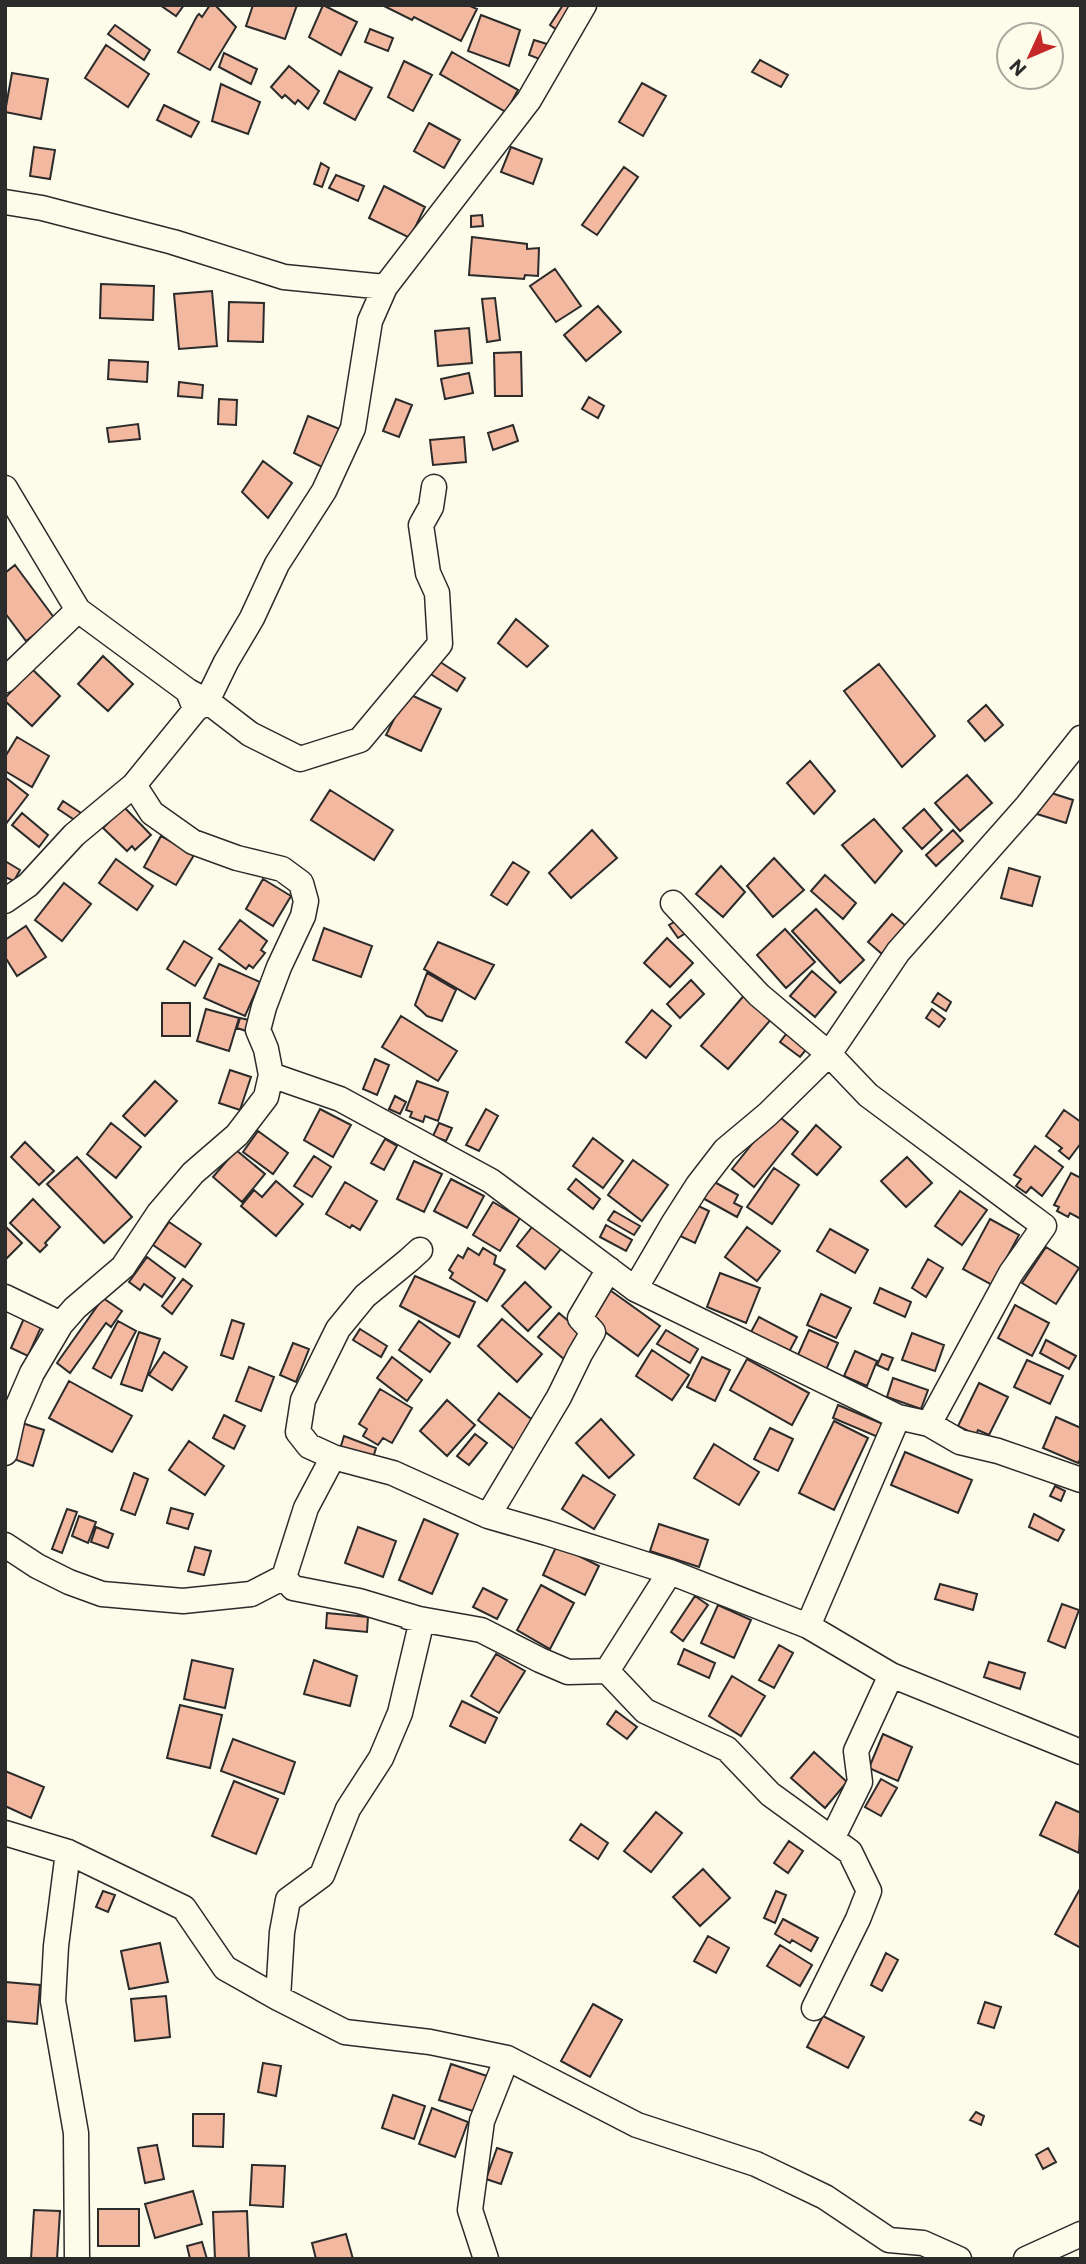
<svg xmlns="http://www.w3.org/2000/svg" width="1086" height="2264" font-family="Commissioner,sans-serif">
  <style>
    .building { fill: #f2b8a0; stroke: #2b2b2b; stroke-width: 2 }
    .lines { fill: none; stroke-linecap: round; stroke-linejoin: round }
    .minor-casing { stroke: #2b2b2b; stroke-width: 27 }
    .minor { stroke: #fdfbea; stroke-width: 24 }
  </style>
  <rect width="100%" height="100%" fill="#fdfbea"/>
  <path class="building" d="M160,5H184L176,16Z
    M210,5H215L236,27L210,70L178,52L197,16L199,14L202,17Z
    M253,5H297L285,39L246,26Z
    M323,5L357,22L341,55L309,37Z
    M382,5H468L477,9L461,41L414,17L412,20Z
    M563,5H579L561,33L550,25Z
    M481,15L520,30L509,66L468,51Z
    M115,25L150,50L144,60L108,34Z
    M370,29L393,38L388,51L365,42Z
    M534,40L547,44L542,60L529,55Z
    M106,45L149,74L128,107L85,78Z
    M452,52L518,90L506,112L440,74Z
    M224,53L257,69L251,84L219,67Z
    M760,60L788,75L781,87L752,72Z
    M404,61L432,75L413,111L388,97Z
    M289,66L319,91L308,109L298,100L295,104L285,95L282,98L271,87Z
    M339,71L372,88L355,120L324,103Z
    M12,73L48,79L41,119L5,112Z
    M642,83L666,96L643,136L619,122Z
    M221,84L260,102L248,134L212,121Z
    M164,105L199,122L191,137L157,120Z
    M429,123L460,140L444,168L414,151Z
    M34,147L55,150L50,179L30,176Z
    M511,147L542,159L533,184L501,172Z
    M321,163L329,168L322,187L314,184Z
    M624,167L638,177L597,235L582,225Z
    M336,175L364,186L358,201L329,188Z
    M384,186L425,207L410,238L369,218Z
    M482,215L483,226L471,227V216Z
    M472,237L527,244V249L539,248L538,276L525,275L524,279L469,275Z
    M555,269L581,306L556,322L530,286Z
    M101,284L154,286L153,320L100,318Z
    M212,291L217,346L179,349L174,294Z
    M495,298L500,340L487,342L482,299Z
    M229,302L264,303L263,342L228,341Z
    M598,306L621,332L586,361L564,335Z
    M469,328L472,363L438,366L435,331Z
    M521,352L522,396H495L494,353Z
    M109,360L148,362L147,382L108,379Z
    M469,373L473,393L445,399L441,379Z
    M179,382L203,385L202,398L178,396Z
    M589,397L604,406L598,418L582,409Z
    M219,399L237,400L236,425L218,424Z
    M396,399L412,405L399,437L383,431Z
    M308,416L342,430L324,468L294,453Z
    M138,424L140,439L109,442L107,428Z
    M513,425L518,441L493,450L488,433Z
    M464,437L466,462L433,465L430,440Z
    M263,461L292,483L268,518L242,492Z
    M15,565L55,619L26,641L5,613V573Z
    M516,619L548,646L527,667L498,643Z
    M103,656L133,684L108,711L78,684Z
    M434,658L465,678L457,691L426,671Z
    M879,664L935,736L902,767L844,691Z
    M32,669L60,696L32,726L5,701V698Z
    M407,693L441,709L421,751L386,735Z
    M986,705L1003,725L985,741L968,721Z
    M17,737L49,756L32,787L5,771V757Z
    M810,761L835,791L814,814L787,783Z
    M967,775L992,803L960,831L935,803Z
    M5,777L28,795L5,825Z
    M330,790L393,830L374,860L311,820Z
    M1045,791L1073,800L1066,823L1037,814Z
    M63,801L81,813L76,821L58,809Z
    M124,807L151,835L135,850L132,846L127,851L103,828Z
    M924,809L942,830L922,849L903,828Z
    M22,813L48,835L39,847L12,825Z
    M874,819L902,851L875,883L842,845Z
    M592,830L617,858L571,898L549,873Z
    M953,830L963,841L936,866L926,855Z
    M161,836L194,855L176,885L144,867Z
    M774,858L804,890L773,917L747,886Z
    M116,859L153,886L137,910L99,883Z
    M5,861L20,870L14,881L5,877Z
    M513,862L529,872L507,905L491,895Z
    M721,866L745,892L723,917L696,894Z
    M1009,868L1040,877L1032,906L1001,898Z
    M825,875L856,903L843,919L811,891Z
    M263,879L291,896L273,926L246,909Z
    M64,883L91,904L62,941L35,920Z
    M816,909L864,960L840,983L792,931Z
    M892,914L906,926L882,954L868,942Z
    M681,918L689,931L678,938L669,925Z
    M240,920L267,941L261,950L265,953L253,968L249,965L246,969L219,949Z
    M26,926L46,957L17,976L5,957V940Z
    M324,928L372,946L361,977L313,960Z
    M785,929L815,962L786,988L757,955Z
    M667,938L693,963L670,987L644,963Z
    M184,941L212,958L195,986L167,969Z
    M438,942L494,965L475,999L424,969Z
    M219,964L260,982L245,1016L204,998Z
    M812,971L836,992L815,1017L790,996Z
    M427,973L456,990L442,1021L427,1016L415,1005Z
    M691,980L704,994L680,1018L667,1004Z
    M746,993L774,1016L728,1069L701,1046Z
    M938,993L951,1002L946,1011L932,1002Z
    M162,1003H190V1036H162Z
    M206,1009L239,1018L229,1051L197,1041Z
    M932,1009L945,1019L939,1027L926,1018Z
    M652,1010L671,1026L646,1058L626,1042Z
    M401,1016L457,1051L438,1081L382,1047Z
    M240,1018L249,1020L246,1031L237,1028Z
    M790,1029L810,1045L800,1057L780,1042Z
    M375,1059L389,1065L377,1095L363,1089Z
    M230,1070L251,1077L240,1110L219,1103Z
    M155,1081L177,1101L145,1136L123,1116Z
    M417,1081L448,1092L438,1121L425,1116L423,1122L410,1117L412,1112L406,1110Z
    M395,1096L406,1102L400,1114L389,1109Z
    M320,1109L351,1125L333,1157L304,1140Z
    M486,1109L498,1116L479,1151L466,1145Z
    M1064,1110L1081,1122V1143L1069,1159L1059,1151L1062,1148L1046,1136Z
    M776,1114L798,1132L754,1187L732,1169Z
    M111,1123L141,1147L116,1178L87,1154Z
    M439,1123L452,1128L446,1141L433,1136Z
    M816,1125L841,1147L817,1175L792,1154Z
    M258,1131L288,1153L273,1174L243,1152Z
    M593,1138L623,1161L603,1188L573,1166Z
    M385,1139L397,1146L384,1170L371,1163Z
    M25,1142L54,1171L39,1185L11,1157Z
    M1035,1146L1063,1167L1042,1196L1031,1187L1026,1193L1016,1186L1021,1179L1014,1175Z
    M236,1150L265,1174L242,1202L213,1177Z
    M314,1156L331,1167L312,1197L294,1186Z
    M77,1157L132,1217L104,1243L47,1184Z
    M907,1157L932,1183L906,1207L881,1181Z
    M633,1160L668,1185L642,1221L608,1195Z
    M414,1161L442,1174L424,1212L397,1199Z
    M774,1168L799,1185L772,1224L747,1207Z
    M1071,1173L1081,1178V1219L1070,1213L1068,1217L1057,1211L1059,1207L1054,1205Z
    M451,1179L484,1196L467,1228L434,1211Z
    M576,1179L600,1199L593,1209L568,1189Z
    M709,1179L738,1195L734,1203L742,1207L737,1217L699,1196Z
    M276,1181L303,1204L276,1236L241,1206L254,1190L262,1197Z
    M345,1182L377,1201L360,1230L352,1225L350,1228L326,1214Z
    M960,1191L987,1210L962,1245L935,1226Z
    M33,1199L60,1227L45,1243L47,1245L40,1252L10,1223Z
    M493,1202L520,1218L500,1251L473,1235Z
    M692,1203L709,1211L695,1243L678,1235Z
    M614,1211L640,1226L634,1235L608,1220Z
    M990,1219L1019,1235L992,1285L963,1269Z
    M169,1222L201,1244L185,1267L153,1245Z
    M536,1222L564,1245L545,1269L517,1246Z
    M606,1225L632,1240L626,1251L600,1237Z
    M5,1226L22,1243L5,1260Z
    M747,1227L780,1251L757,1281L725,1257Z
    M830,1229L868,1250L855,1273L817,1251Z
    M1046,1247L1079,1268L1056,1304L1022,1283Z
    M468,1248L479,1255L483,1248L496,1256L494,1264L505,1270L487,1301L450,1278L453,1273L449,1270L458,1255L463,1258Z
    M147,1257L175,1278L162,1297L144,1284L140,1290L129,1282Z
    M928,1259L943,1268L926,1297L912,1288Z
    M720,1273L760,1288L746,1323L707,1307Z
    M415,1276L475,1302L459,1337L400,1306Z
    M183,1279L192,1286L172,1314L162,1306Z
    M525,1282L551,1307L528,1331L502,1306Z
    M607,1288L660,1326L638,1356L586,1318Z
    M880,1288L911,1302L905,1317L874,1303Z
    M821,1294L851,1308L836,1338L807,1325Z
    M103,1298L122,1311L111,1327L106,1323L70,1373L57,1363Z
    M1015,1305L1049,1323L1032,1356L998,1338Z
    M559,1313L586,1336L565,1360L538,1337Z
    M25,1316L42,1325L28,1356L11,1348Z
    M759,1317L797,1337L789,1352L751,1332Z
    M502,1319L542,1354L517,1382L478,1346Z
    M232,1320L244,1324L233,1359L221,1355Z
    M118,1321L136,1331L111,1378L93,1368Z
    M419,1321L450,1343L430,1372L399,1350Z
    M360,1329L387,1346L381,1357L353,1340Z
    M666,1330L698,1349L690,1363L657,1344Z
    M809,1330L838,1343L826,1370L797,1357Z
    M139,1332L160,1339L142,1391L121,1384Z
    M912,1333L944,1345L935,1371L902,1360Z
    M1046,1340L1076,1356L1069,1369L1040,1353Z
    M293,1343L309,1349L296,1382L280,1375Z
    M652,1350L689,1375L672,1400L636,1376Z
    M855,1351L877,1361L867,1386L844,1376Z
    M164,1352L187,1367L172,1390L149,1375Z
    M882,1354L893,1358L888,1370L877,1365Z
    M392,1357L422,1380L407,1401L377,1378Z
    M702,1357L730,1370L715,1401L687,1387Z
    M747,1359L809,1393L792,1425L730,1390Z
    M1027,1360L1063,1376L1050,1404L1014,1387Z
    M249,1367L274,1377L261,1411L236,1401Z
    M893,1378L928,1390L921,1409L887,1397Z
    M69,1381L132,1416L112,1452L49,1418Z
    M979,1383L1008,1397L989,1435L978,1430L976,1435L958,1426Z
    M380,1389L412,1408L392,1443L383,1438L378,1445L363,1436L367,1429L359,1424Z
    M499,1393L536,1423L515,1450L478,1420Z
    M447,1400L475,1425L447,1456L420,1431Z
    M838,1405L883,1424L878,1437L833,1418Z
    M224,1415L245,1426L234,1449L213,1438Z
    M1056,1417L1081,1428V1458L1078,1463L1043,1448Z
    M601,1419L634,1455L609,1478L576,1443Z
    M834,1421L868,1438L834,1510L799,1493Z
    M22,1423L44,1430L33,1466L11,1458Z
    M770,1428L793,1439L778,1471L754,1459Z
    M475,1434L487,1443L469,1465L457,1456Z
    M344,1436L376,1448L372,1461L340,1449Z
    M189,1441L224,1466L205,1495L169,1470Z
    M714,1444L759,1472L739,1505L694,1478Z
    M905,1452L972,1480L958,1513L891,1485Z
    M134,1473L148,1479L135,1515L121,1510Z
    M583,1475L615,1495L594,1529L562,1509Z
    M1055,1486L1065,1491L1061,1501L1050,1496Z
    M171,1508L193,1514L188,1529L167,1523Z
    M67,1509L77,1512L62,1553L52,1549Z
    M1034,1514L1064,1530L1058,1541L1029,1527Z
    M79,1516L96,1522L88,1543L72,1536Z
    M424,1519L458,1534L432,1594L399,1580Z
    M659,1524L708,1540L699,1567L650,1551Z
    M96,1527L113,1534L108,1548L91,1542Z
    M358,1527L396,1541L383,1577L345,1563Z
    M557,1545L599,1566L585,1595L543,1575Z
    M195,1547L211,1551L204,1575L188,1571Z
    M940,1584L977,1594L973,1610L935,1599Z
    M541,1585L574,1603L550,1649L517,1630Z
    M483,1588L507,1600L497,1619L473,1607Z
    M695,1596L708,1605L683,1641L671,1632Z
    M1062,1604L1079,1610L1065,1648L1048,1641Z
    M718,1605L751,1620L734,1658L701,1643Z
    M327,1613L368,1617L367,1632L326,1628Z
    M779,1645L793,1653L774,1688L759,1680Z
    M684,1649L715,1663L709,1678L678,1664Z
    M496,1654L525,1671L499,1713L471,1696Z
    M192,1660L233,1669L225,1708L184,1699Z
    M314,1660L357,1676L350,1706L304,1694Z
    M989,1662L1025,1673L1020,1689L984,1677Z
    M732,1676L765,1696L741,1736L709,1716Z
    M462,1701L497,1718L485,1743L450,1726Z
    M180,1705L222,1715L210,1768L167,1758Z
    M616,1711L637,1727L627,1739L607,1724Z
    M883,1734L912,1747L898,1781L869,1768Z
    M233,1739L295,1762L284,1794L221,1771Z
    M814,1752L847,1782L825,1808L791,1778Z
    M5,1771L44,1787L31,1818L5,1806Z
    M881,1779L897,1788L881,1816L865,1807Z
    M234,1781L278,1799L256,1854L212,1836Z
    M1056,1802L1081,1813L1079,1853L1040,1835Z
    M656,1812L682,1833L651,1872L624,1851Z
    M581,1824L608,1843L598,1859L570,1840Z
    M789,1841L803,1851L788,1873L774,1863Z
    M703,1869L730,1898L700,1926L673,1897Z
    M1081,1887V1948L1055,1934Z
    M103,1891L115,1895L108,1912L96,1907Z
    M776,1891L786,1895L775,1923L764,1918Z
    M783,1919L818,1938L811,1951L792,1940L790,1943L775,1934Z
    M708,1936L729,1948L716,1973L694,1961Z
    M160,1943L168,1982L129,1989L121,1951Z
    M780,1945L812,1965L800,1986L767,1966Z
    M886,1953L898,1960L882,1991L871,1985Z
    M5,1982L40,1985L37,2024L5,2021Z
    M166,1996L170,2037L135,2041L131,1999Z
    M985,2002L1001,2007L994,2028L978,2023Z
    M593,2004L622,2020L590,2077L561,2061Z
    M823,2016L864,2037L848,2068L807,2047Z
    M263,2063L281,2066L276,2096L258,2092Z
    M451,2064L487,2076L476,2112L439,2100Z
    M393,2095L425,2106L414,2139L382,2128Z
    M432,2108L468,2122L455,2157L419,2144Z
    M976,2112L984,2116L981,2125L970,2120Z
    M193,2114H224L223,2147L193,2146Z
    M157,2145L164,2179L145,2183L138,2148Z
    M497,2148L512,2153L501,2184L486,2179Z
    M1048,2148L1056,2162L1043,2169L1036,2155Z
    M252,2165L285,2166L283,2207L250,2205Z
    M193,2191L202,2224L155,2238L145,2204Z
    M98,2209H139V2246H98Z
    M34,2210L60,2211L57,2259H31Z
    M247,2211L249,2259H215L213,2212Z
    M346,2234L353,2259H316L312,2243Z
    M202,2242L207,2259H190L187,2246Z"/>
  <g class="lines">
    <g class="minor-casing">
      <path id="minor" d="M5,202L42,208L173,242L284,277L385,287
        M5,488L78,610L188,691L194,706
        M5,680L78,610
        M188,691L207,701L250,734L300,759L360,740L440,644L437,593L428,573L421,525L431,507L434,487
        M134,785L152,813L193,842L237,858L282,869L301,883L306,901L303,916L279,967L264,1007L258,1030L266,1049L271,1075L340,1099L491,1181L635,1289L898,1417L929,1424L960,1442L998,1451L1081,1480
        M5,901L28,885L74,835L134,785L195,710L207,701L226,662L252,618L277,564L324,491L353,428L370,321L385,287L529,100L584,5
        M635,1289L673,1224L698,1185L725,1150L768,1114L829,1054L759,995L673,903
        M5,1297L61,1324L32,1373L13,1417L5,1453
        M61,1324L75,1308L123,1267L159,1213L193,1173L237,1135L266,1097L271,1075
        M929,1424L1011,1273L1044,1226L868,1095L829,1054L898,952L1027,806L1081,738
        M333,1457L309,1446L298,1432L303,1400L338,1329L365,1296L409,1260L420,1250
        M488,1516L559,1397L580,1354L593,1332L580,1318L609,1269
        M5,1545L37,1566L69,1582L102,1594L183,1601L251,1594L284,1577
        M408,1617L481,1630L540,1660L568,1672L607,1671L670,1572
        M808,1626L898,1417
        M607,1671L645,1711L727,1749L770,1794L850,1852L869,1891L858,1919L814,2008
        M5,1833L68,1852L184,1908L225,1968L278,1998L345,2032L430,2042L507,2058L637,2125L756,2164L825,2197L889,2240L923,2243L959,2259
        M832,1839L860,1782L856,1751L891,1675
        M68,1852L56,1946L53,2001L76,2133L77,2259
        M278,1998L282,1932L288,1900L322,1875L348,1809L381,1758L400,1713L422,1620L359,1601L293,1588L284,1577L306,1508L333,1457L393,1473L488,1516L547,1533L670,1572L808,1626L891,1675L1081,1752
        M486,2259L470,2210L482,2121L507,2058
        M1026,2259L1081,2234"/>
    </g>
    <use href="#minor" class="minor"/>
  </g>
  <rect width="1086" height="2264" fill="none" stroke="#2b2b2b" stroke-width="14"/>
  <g transform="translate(1030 56) rotate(226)"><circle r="33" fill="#fdfbea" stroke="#a9a89e" stroke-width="2"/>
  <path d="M0-5L12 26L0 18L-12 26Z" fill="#c62828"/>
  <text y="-10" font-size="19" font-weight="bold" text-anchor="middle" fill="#2b2b2b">N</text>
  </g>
</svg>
